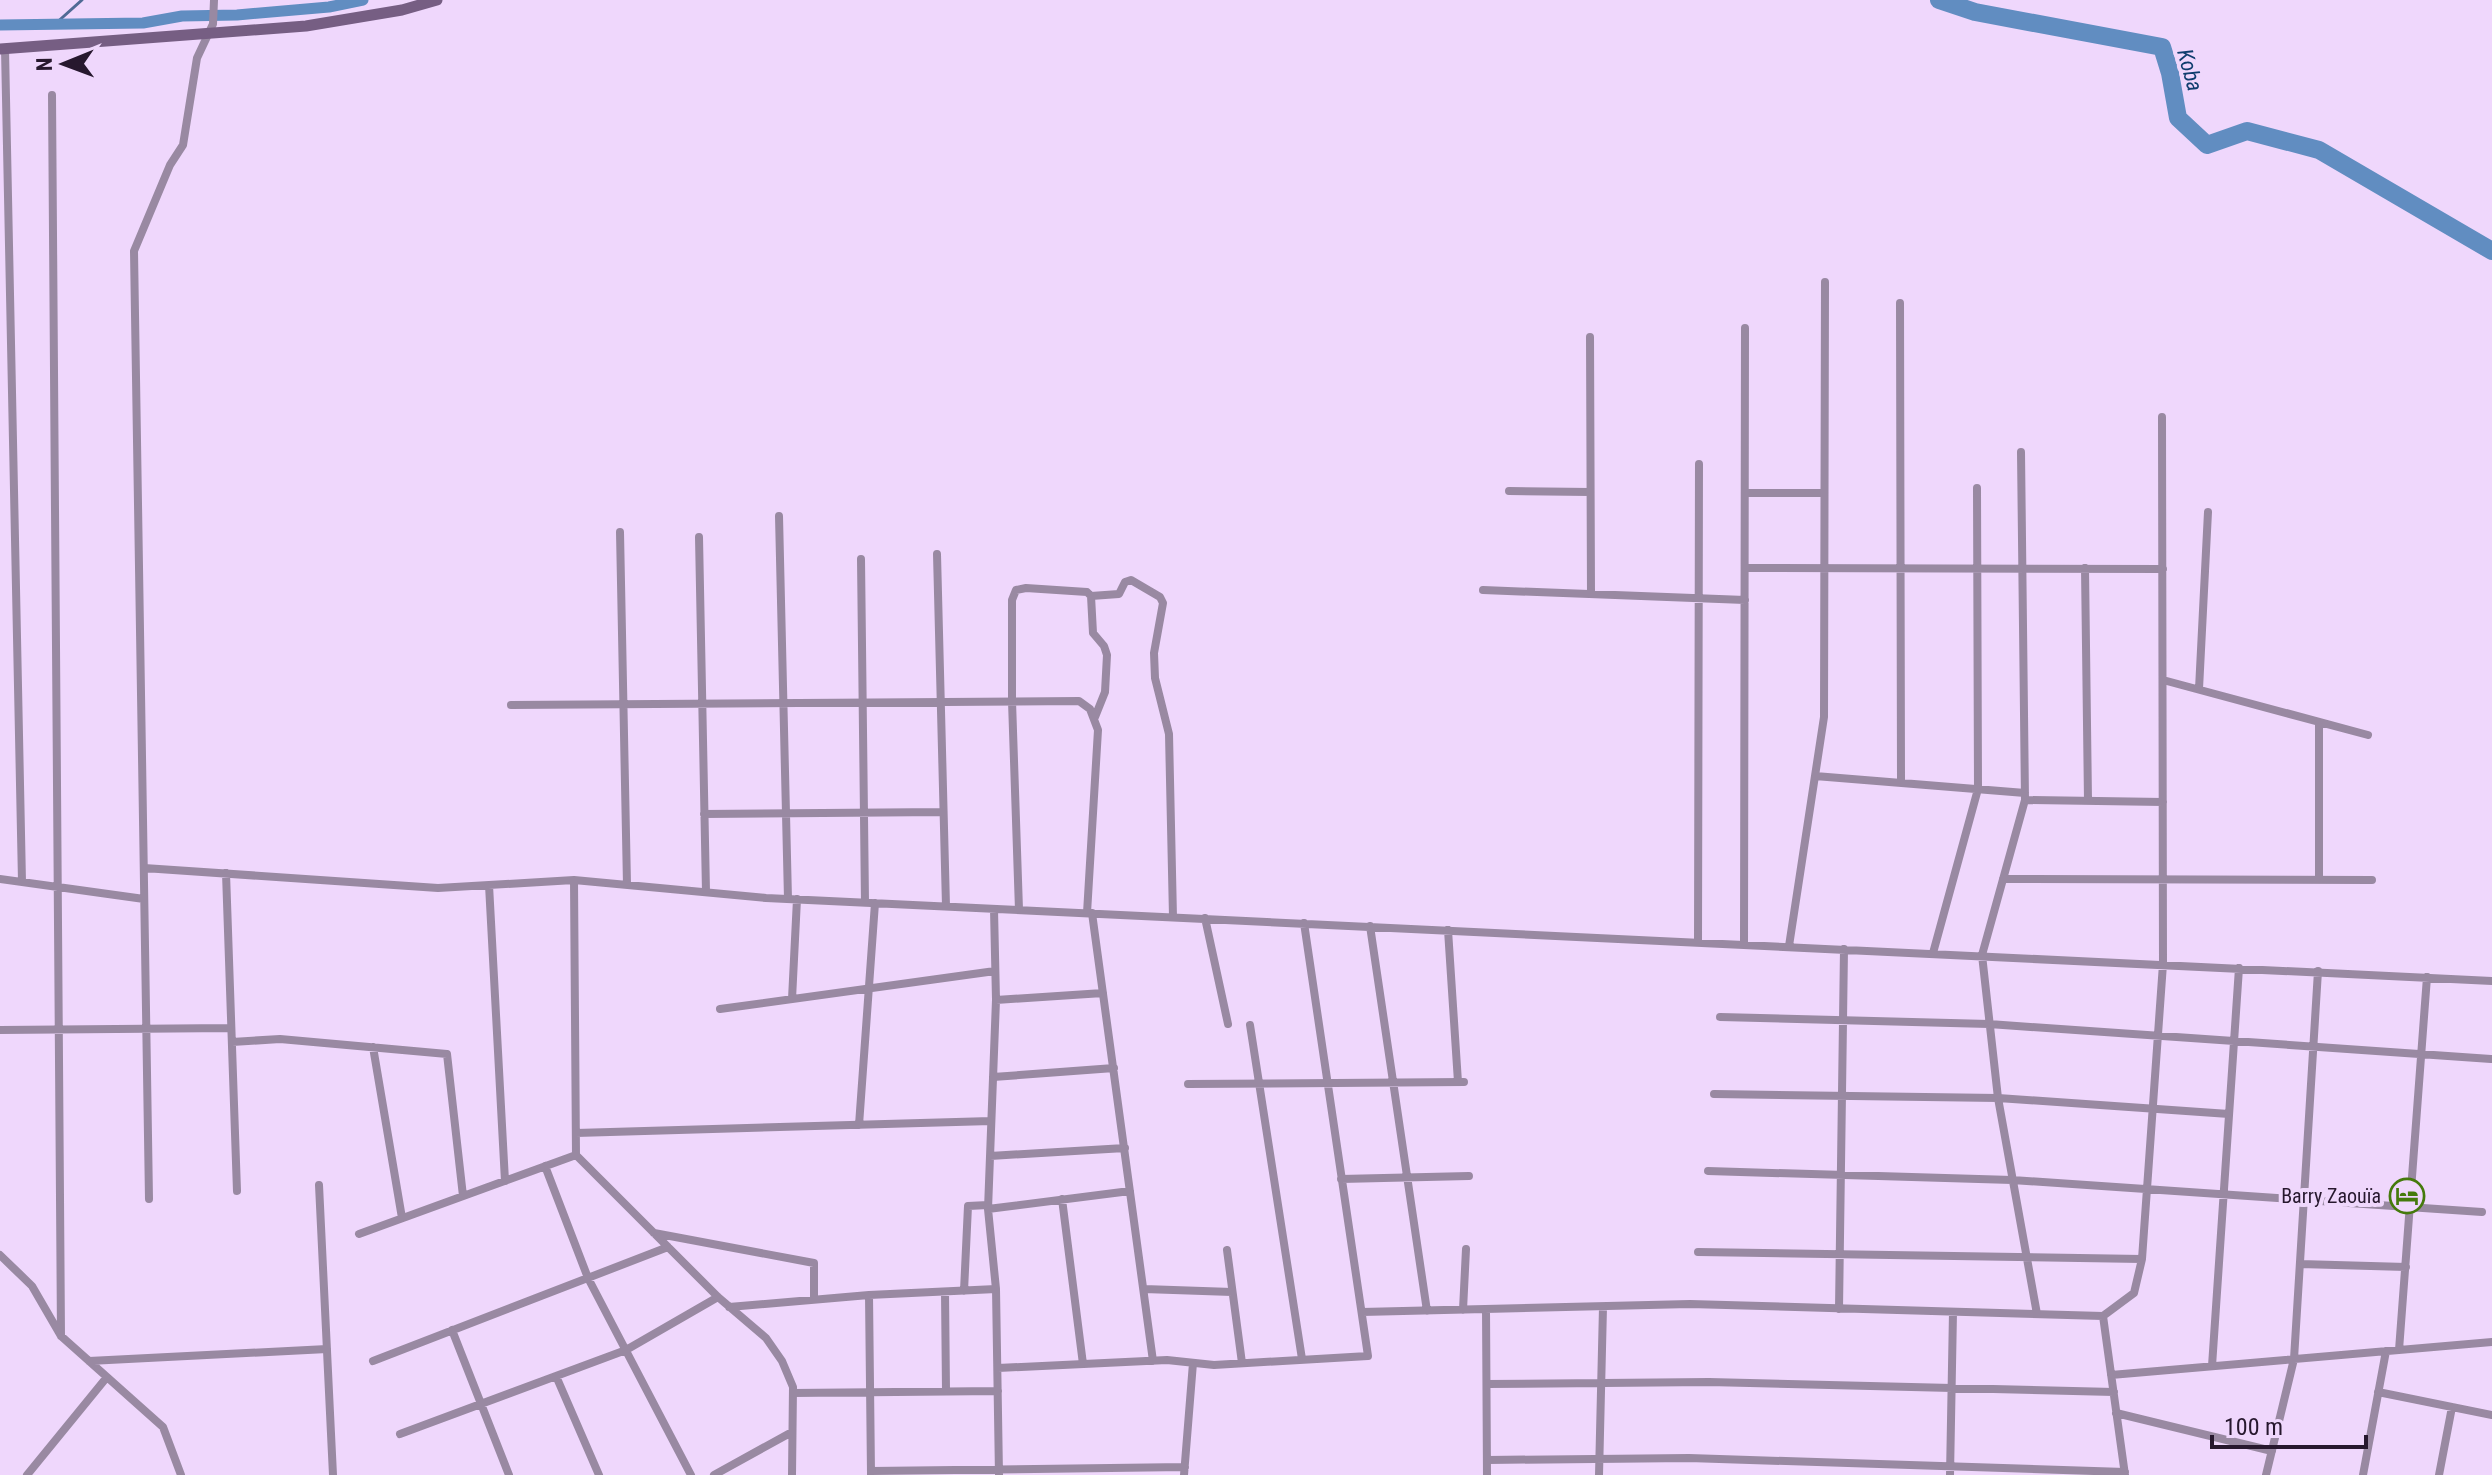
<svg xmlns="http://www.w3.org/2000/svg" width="2492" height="1475" font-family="'Roboto Condensed',sans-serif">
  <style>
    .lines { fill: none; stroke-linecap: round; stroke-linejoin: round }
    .stream { stroke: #506a95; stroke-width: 3 }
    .canal { stroke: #618dc1; stroke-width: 11 }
    .river { stroke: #618dc1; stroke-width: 18 }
    .street { stroke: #9989a2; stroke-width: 8 }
    .secondary { stroke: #765e83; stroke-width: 11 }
    .labels { text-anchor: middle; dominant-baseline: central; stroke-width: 8; stroke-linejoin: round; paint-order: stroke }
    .poi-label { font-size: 20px; fill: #27182e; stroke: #efd7fc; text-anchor: end }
    .water-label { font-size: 22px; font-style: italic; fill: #0f3d6e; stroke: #efd7fc }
  </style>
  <rect width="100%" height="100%" fill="#efd7fc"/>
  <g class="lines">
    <path class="stream" d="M54,25L82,0"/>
    <path class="canal" d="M0,25L143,23L182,16L237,15L329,7L363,0"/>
    <path class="river" d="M1939,0L1975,12L2162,47L2170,73L2178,118L2207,145L2247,131L2319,150L2492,251"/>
    <path class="street" d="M5,49L22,882
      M52,95L61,1336
      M1900,303L1901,783
      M1590,337L1591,594
      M2021,452L2025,800L1982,955L1998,1098L2037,1314
      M1509,491L1590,492
      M1745,493H1824
      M779,516L788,899
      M620,532L627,885
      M699,537L706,892
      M937,554L946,906
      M861,559L865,902
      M1745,568L2163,569
      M2085,568L2088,801
      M1483,590L1745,600
      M1091,596L1119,594L1125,582L1131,580L1160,597L1163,603L1154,653L1155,678L1169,734L1173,917
      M2163,680L2368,735
      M2199,689L2208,512
      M511,705L1079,701L1090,709L1098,730L1087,913
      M1815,776L2025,793
      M2025,800L2163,802
      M704,814L943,812
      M144,868L438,888L574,880L766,898L2492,981
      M226,873L237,1191
      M0,879L144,899
      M2003,879L2372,880
      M574,880L576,1155L718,1297L766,1338L782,1361L793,1387L792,1475
      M2319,880V722
      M489,885L505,1181
      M994,909L996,1000L988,1209L996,1289L999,1475
      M1019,910L1012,701V600L1016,590L1026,588L1087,592L1091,596L1093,633L1104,646L1107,655L1105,692L1095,717
      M1092,913L1153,1361
      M1205,918L1228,1024
      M1370,926L1427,1311
      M1448,930L1458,1082
      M1698,942L1699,464
      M1744,944L1745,328
      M1789,946L1824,717L1825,282
      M1933,953L1978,789L1977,488
      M792,999L797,899
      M996,1000L1103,993
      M720,1009L995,971
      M1720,1017L1989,1024L2491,1059
      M1250,1025L1302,1359
      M0,1030L231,1028
      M232,1042L280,1039L447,1054L463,1196
      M373,1047L402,1218
      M993,1077L1114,1068
      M1188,1084L1464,1082
      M1714,1094L1998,1098L2229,1114
      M859,1125L875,903
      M576,1133L991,1121
      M990,1156L1125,1148
      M545,1166L588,1278L691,1475
      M1708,1171L2012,1180L2482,1212
      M1341,1179L1469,1176
      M319,1185L333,1475
      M149,1199L134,251L170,165L183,145L197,58L213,24L214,0
      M1062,1199L1083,1364
      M988,1209L1130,1191
      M654,1233L814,1263V1299
      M359,1234L576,1155
      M1227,1250L1242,1363
      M1698,1252L2142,1259
      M0,1255L32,1286L61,1336L163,1427L181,1475
      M2300,1264L2406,1267
      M1144,1289L1232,1292
      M964,1291L968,1206L988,1205
      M945,1292L946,1391
      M869,1295L871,1474
      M729,1307L869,1295L996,1289
      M1486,1309L1487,1475
      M1839,1309L1844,949
      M1463,1310L1466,1249
      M1362,1312L1690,1304L2103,1316L2134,1293L2142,1259L2163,964L2162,417
      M2103,1316L2125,1475
      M452,1330L509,1475
      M2399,1350L2427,977
      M89,1361L327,1349
      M373,1361L668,1247
      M2212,1366L2239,968
      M998,1368L1167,1360L1214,1365L1368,1356L1304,923
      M2111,1375L2492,1342
      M556,1376L599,1475
      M1487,1384L1709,1382L2114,1392
      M2378,1392L2492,1415
      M793,1393L998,1391
      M2116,1413L2272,1451
      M400,1434L626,1350L718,1297
      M1488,1460L1689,1458L2125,1472
      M871,1471L1185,1467
      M27,1475L107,1377
      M714,1475L792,1432
      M1184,1475L1193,1363
      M1599,1475L1603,1307
      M1950,1475L1953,1312
      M2266,1475L2294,1359L2318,971
      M2363,1475L2386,1351
      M2439,1475L2452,1407"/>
    <path class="secondary" d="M0,49L306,26L402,10L437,0"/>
  </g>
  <defs>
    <g id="hotel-ring" transform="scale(1.8)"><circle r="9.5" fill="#efd7fc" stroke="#457a0c" stroke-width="1.5"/><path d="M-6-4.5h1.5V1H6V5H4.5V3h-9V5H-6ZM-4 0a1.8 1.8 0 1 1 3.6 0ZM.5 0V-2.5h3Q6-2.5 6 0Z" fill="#457a0c"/></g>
  </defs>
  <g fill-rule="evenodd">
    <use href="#hotel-ring" x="2407" y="1196"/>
  </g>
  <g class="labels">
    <g class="poi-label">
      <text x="2381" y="1196">Barry Zaouïa</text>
    </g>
    <g class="water-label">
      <text transform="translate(2190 70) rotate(74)">Koba</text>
    </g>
  </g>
  <g transform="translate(64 64) rotate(269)" stroke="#efd7fc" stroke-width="6" paint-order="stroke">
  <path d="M0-6L14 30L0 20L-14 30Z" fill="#27182e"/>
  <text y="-12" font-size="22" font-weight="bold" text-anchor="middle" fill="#27182e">N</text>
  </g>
  <path d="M2212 1435v12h154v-12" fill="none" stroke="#27182e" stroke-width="4"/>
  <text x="2224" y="1435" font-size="24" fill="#27182e" stroke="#efd7fc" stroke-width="6" paint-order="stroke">100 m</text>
</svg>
